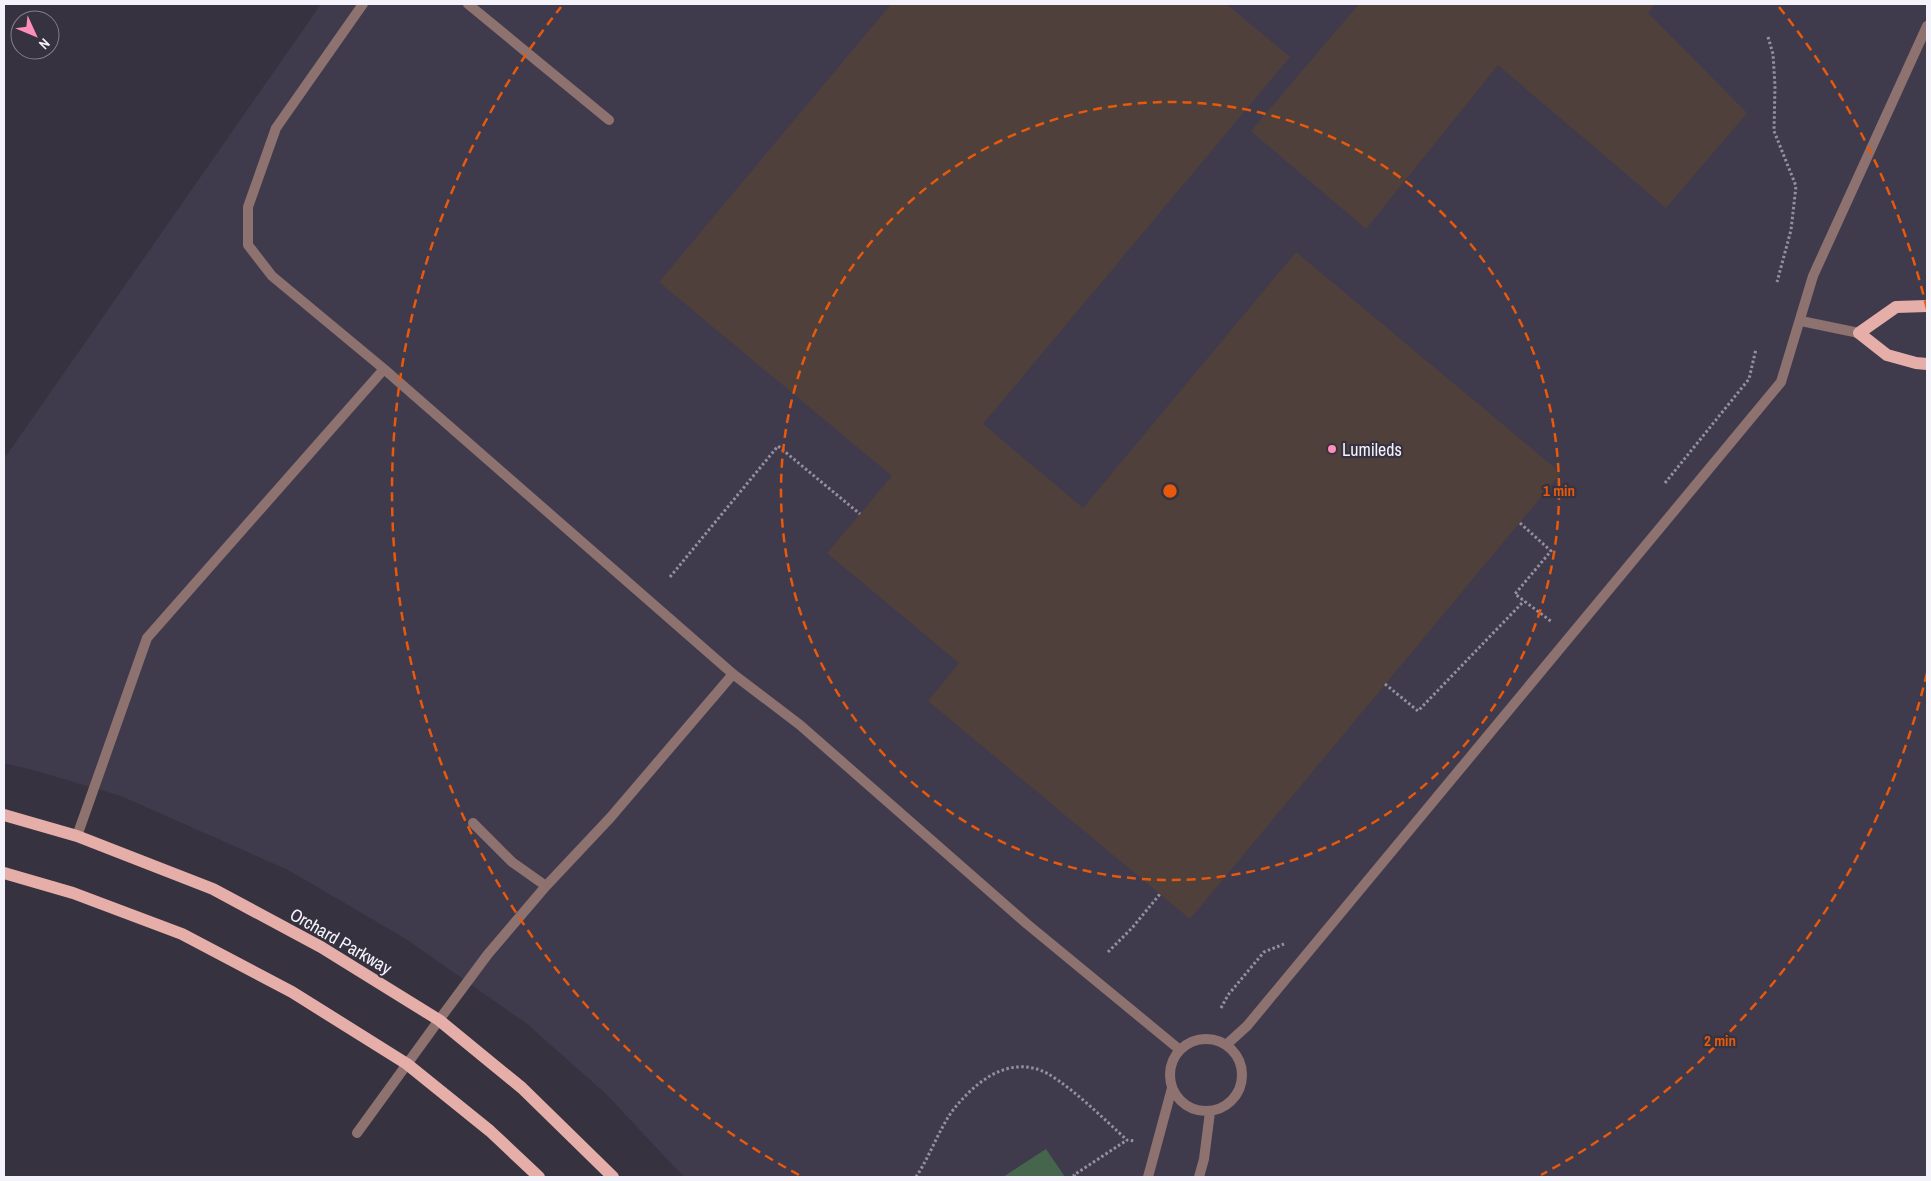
<svg xmlns="http://www.w3.org/2000/svg" width="1931" height="1181" font-family="'Archivo Narrow',sans-serif">
  <style>
    .built { fill: #403a4d }
    .green { fill: #45664d }
    .building { fill: #50403b }
    .lines { fill: none; stroke-linecap: round; stroke-linejoin: round }
    .path { stroke: #94919c; stroke-width: 3; stroke-dasharray: 2.5 2.5; stroke-linecap: butt }
    .lane { stroke: #8d726f; stroke-width: 10 }
    .street { stroke: #8d726f; stroke-width: 10 }
    .primary { stroke: #e5aea9; stroke-width: 12 }
    .ring { fill: none; stroke: #e8590c; stroke-width: 2.5; stroke-dasharray: 9 6 }
    .poi-dot { fill: #ff8ebb; stroke: #36323f; stroke-width: 2 }
    .labels { text-anchor: middle; dominant-baseline: central; stroke-width: 4.5; stroke-linejoin: round; paint-order: stroke }
    .poi-label { font-size: 18px; fill: #f4f2fb; stroke: #36323f; text-anchor: start }
    .street-label { font-size: 18px; fill: #f4f2fb; stroke: #36323f }
    .centre { fill: #e8590c; stroke: #36323f; stroke-width: 2.5 }
    .ring-label { font-size: 15px; text-anchor: middle; font-weight: bold; fill: #e8590c; stroke: #36323f; stroke-width: 4.5; stroke-linejoin: round; paint-order: stroke }
  </style>
  <rect width="100%" height="100%" fill="#36323f"/>
  <path class="built" d="M321,4H1927V1177H684L606,1094L527,1024L406,939L288,870L121,796L40,772L4,763V459Z"/>
  <path class="green" d="M1046,1149L1065,1177H1003Z"/>
  <path class="building" d="M891,4H1226L1290,57L983,424L1083,508L1296,252L1561,473L1190,919L928,701L959,663L827,553L892,476L659,282Z
    M1359,4H1655L1648,13L1747,113L1666,208L1498,65L1366,229L1251,131Z"/>
  <g class="lines">
    <path class="path" d="M1768,37L1773,54L1775,86L1774,131L1796,186L1791,230L1777,282
      M1665,483L1749,379L1756,349
      M1520,523L1551,551L1515,594L1552,622
      M670,577L778,446L860,514
      M1385,684L1418,711L1524,601
      M1108,952L1132,928L1160,894
      M1221,1008L1228,995L1264,952L1284,944
      M916,1177C930,1156 938,1131 953,1110C973,1085 1002,1059 1037,1069C1061,1076 1107,1122 1127,1140L1135,1141
      M1075,1177L1074,1175L1127,1140"/>
    <path class="lane" d="M363,4L276,128L248,207V245L272,276L384,369L733,674L800,725L1027,924L1180,1050
      M468,4L609,120
      M1801,321L1859,333
      M473,823L512,862L546,886
      M77,836L147,638L384,369
      M439,1020L488,954L546,886L610,818L733,674
      M1170 1075a36 36 0 1 1 72 0a36 36 0 1 1-72 0Z
      M1226,1045L1247,1026L1781,382L1813,276L1927,26
      M1148,1177L1172,1088
      M1199,1177L1204,1159L1210,1112"/>
    <path class="street" d="M357,1133L439,1020"/>
    <path class="primary" d="M1927,306L1896,307L1859,333L1887,355L1916,363L1927,364
      M4,815L77,836L213,889L321,947L439,1020L522,1088L613,1177
      M4,873L73,893L182,934L292,992L407,1064L490,1131L539,1177"/>
  </g>
  <g class="ring">
    <circle cx="1170" cy="491" r="389"/>
    <path d="M1927 673A778 778 0 0 1 1541 1175M799 1175A778 778 0 0 1 561 7M1779 7A778 778 0 0 1 1927 309"/>
  </g>
  <circle class="poi-dot" cx="1332" cy="449" r="5"/>
  <g class="labels">
    <g class="poi-label">
      <text x="1342" y="449">Lumileds</text>
    </g>
    <g class="street-label">
      <text transform="translate(341 941) rotate(30)">Orchard Parkway</text>
    </g>
  </g>
  <circle cx="1170" cy="491" r="8" class="centre"/>
  <g class="ring-label">
    <text x="1559" y="496">1 min</text>
    <text x="1720" y="1046">2 min</text>
  </g>
  <rect width="1931" height="1181" fill="none" stroke="#f4f2fb" stroke-width="10"/>
  <g transform="translate(35 35) rotate(134)"><circle r="24" fill="#36323f" stroke="#827f8a"/>
  <path d="M0-4L9 19L0 12L-9 19Z" fill="#ff8ebb"/>
  <text y="-8" font-size="14" font-weight="bold" text-anchor="middle" fill="#f4f2fb">N</text>
  </g>
</svg>
